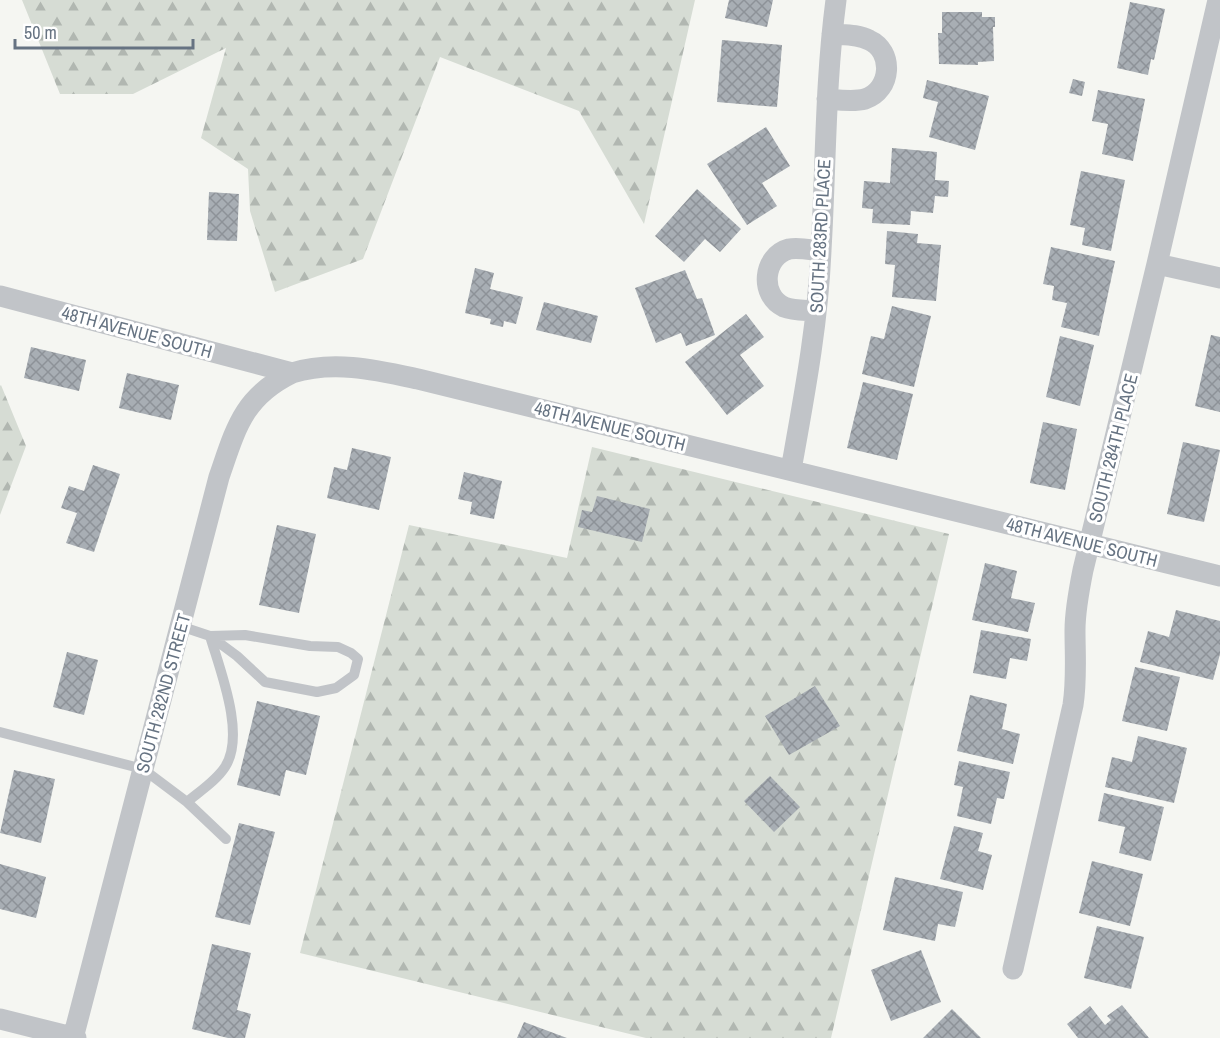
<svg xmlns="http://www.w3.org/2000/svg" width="1220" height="1038" font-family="'Archivo Narrow',sans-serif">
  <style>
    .forest { fill: url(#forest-firs) }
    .building { fill: url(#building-cross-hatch) }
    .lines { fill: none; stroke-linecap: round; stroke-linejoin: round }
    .service { stroke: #c1c4c8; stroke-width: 10 }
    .minor { stroke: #c1c4c8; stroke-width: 21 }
    .labels { text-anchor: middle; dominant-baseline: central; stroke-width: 6; stroke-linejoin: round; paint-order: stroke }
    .street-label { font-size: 18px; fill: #667382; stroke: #fff }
  </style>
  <defs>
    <pattern id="forest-firs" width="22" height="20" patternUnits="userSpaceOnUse" patternTransform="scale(1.5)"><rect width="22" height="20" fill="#d6dcd4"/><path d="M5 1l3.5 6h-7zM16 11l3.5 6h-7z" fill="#b1b7b1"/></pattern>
    <pattern id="building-cross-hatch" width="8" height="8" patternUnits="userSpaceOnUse" patternTransform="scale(1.5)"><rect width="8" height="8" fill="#a8aeb4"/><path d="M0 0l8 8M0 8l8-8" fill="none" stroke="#8d9298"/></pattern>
  </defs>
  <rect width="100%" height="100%" fill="#f5f6f2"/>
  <path class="forest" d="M22,0H695L644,224L579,111L440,57L363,259L275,292L250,211L248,169L201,138L226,48L133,94H60Z
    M1,385L26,446L0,515V386Z
    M592,447L949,534L831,1038H646L300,953L409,525L567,558Z"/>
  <path class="building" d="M729,0H773L767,27L725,18Z
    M1130,2L1165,9L1154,60L1151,59L1148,75L1117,68Z
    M942,12H982V17H995V27H993L994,61L978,62V65L939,64L938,33H942Z
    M722,40L782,45L777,107L717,102Z
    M1073,79L1085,82L1082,96L1069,93Z
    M927,80L989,96L975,150L929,137L938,102L923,98Z
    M1098,90L1145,99L1133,161L1102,154L1108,124L1092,121Z
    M766,127L790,166L762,183L777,206L747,225L707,164Z
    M892,148L937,152L935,180L949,181L948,197L935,196L933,213L911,211L910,225L872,223L873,209L862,208L864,181L890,183Z
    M1081,171L1125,180L1111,251L1082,245L1085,228L1070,225Z
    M697,189L741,229L720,252L705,239L684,262L655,236Z
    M209,192L239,194L237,241L207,240Z
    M887,231L918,234L917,243L941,245L936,301L892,297L895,265L885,264Z
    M1051,247L1115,261L1099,336L1061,327L1067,303L1052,300L1054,286L1043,284Z
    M475,268L494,273L490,289L523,297L516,324L504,321L503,327L490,324L491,319L465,313Z
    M685,270L697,299L702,298L715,335L686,346L681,333L656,343L635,288Z
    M544,302L598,316L591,343L536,330Z
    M892,306L931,316L914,387L862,374L871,336L884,339Z
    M746,314L764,337L740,355L764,386L727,415L685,362Z
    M1211,335L1220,337V412L1195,406Z
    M1060,336L1094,345L1080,406L1046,397Z
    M31,347L86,360L79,391L24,378Z
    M127,373L179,385L171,420L119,408Z
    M863,382L913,394L897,460L847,448Z
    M1043,422L1077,429L1065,490L1030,483Z
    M1183,442L1220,450L1204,522L1167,514Z
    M352,448L391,457L379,510L327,498L334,467L347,470Z
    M93,465L120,474L94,552L66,543L77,513L61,508L69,486L84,491Z
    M464,472L502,481L494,519L470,514L472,502L458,499Z
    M597,496L650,509L642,542L578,527L582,510L592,512Z
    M277,525L316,534L299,613L259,605Z
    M985,563L1017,571L1011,598L1035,603L1028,632L972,620Z
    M1176,610L1220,621V654L1213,680L1140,662L1148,631L1169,637Z
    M981,630L1031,639L1027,661L1010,658L1006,679L973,673Z
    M67,652L98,660L84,715L53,707Z
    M1135,667L1180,677L1167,731L1122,721Z
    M815,686L840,726L789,755L765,716Z
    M970,695L1007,704L1002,729L1020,734L1013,764L957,751Z
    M257,701L320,716L306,775L286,770L280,796L237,785Z
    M1138,736L1187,748L1174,803L1105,787L1112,757L1132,762Z
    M959,761L1010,772L1004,799L997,798L991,824L957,816L963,787L954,785Z
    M14,770L55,779L41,843L0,833Z
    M770,776L800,807L774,832L744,801Z
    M1104,793L1164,807L1151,861L1119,853L1125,827L1098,821Z
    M239,823L275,832L250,925L215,917Z
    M954,826L983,833L978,851L992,855L983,890L940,879Z
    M1092,861L1143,874L1130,926L1079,913Z
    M0,864L46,877L36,918L0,909Z
    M895,877L963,892L955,927L938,924L935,941L883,930Z
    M1097,926L1144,937L1131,989L1084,978Z
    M212,944L251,953L237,1010L251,1014L245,1038H228L192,1029Z
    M921,950L941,1002L891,1021L871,970Z
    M1122,1005L1149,1038H1078L1067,1024L1090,1006L1105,1025L1111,1020L1107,1016Z
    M952,1009L981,1038H923Z
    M524,1022L567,1038H517Z"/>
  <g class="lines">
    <path class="service" d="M180,626L210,636L237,656L265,682L317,692L336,688L354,675L358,659L351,653L338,647L310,646L245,635L210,636C220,670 246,735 225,767C216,781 200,791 187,802
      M0,732L143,769L187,802L226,839"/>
    <path class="minor" d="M827,99C839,100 854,102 865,99C892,90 894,51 869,40C858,34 844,35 832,34
      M1157,264L1220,278
      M0,296L292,373C334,360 376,370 418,379L1220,576
      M816,311C806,310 794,311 784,307C759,295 763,256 789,249C799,247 811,250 821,251
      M791,470C804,397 818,324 821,250C826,166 825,83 836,0
      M1013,969L1073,705C1077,680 1075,655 1075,630C1075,610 1079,590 1083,570L1157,264L1218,0
      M0,1019L76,1038
      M73,1038L219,477C236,428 243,397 292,373"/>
  </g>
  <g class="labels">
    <g class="street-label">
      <text transform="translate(820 236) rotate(-87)">SOUTH 283RD PLACE</text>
      <text transform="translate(137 332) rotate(15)">48TH AVENUE SOUTH</text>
      <text transform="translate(610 426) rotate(14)">48TH AVENUE SOUTH</text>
      <text transform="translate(1113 448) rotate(-76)">SOUTH 284TH PLACE</text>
      <text transform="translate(1082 542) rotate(14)">48TH AVENUE SOUTH</text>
      <text transform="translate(163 693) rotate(-75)">SOUTH 282ND STREET</text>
    </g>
  </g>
  <path d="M15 39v9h178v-9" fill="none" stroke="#667382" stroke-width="3"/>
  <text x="24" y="39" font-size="18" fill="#667382" stroke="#ffffff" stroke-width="4.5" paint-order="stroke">50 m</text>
</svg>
